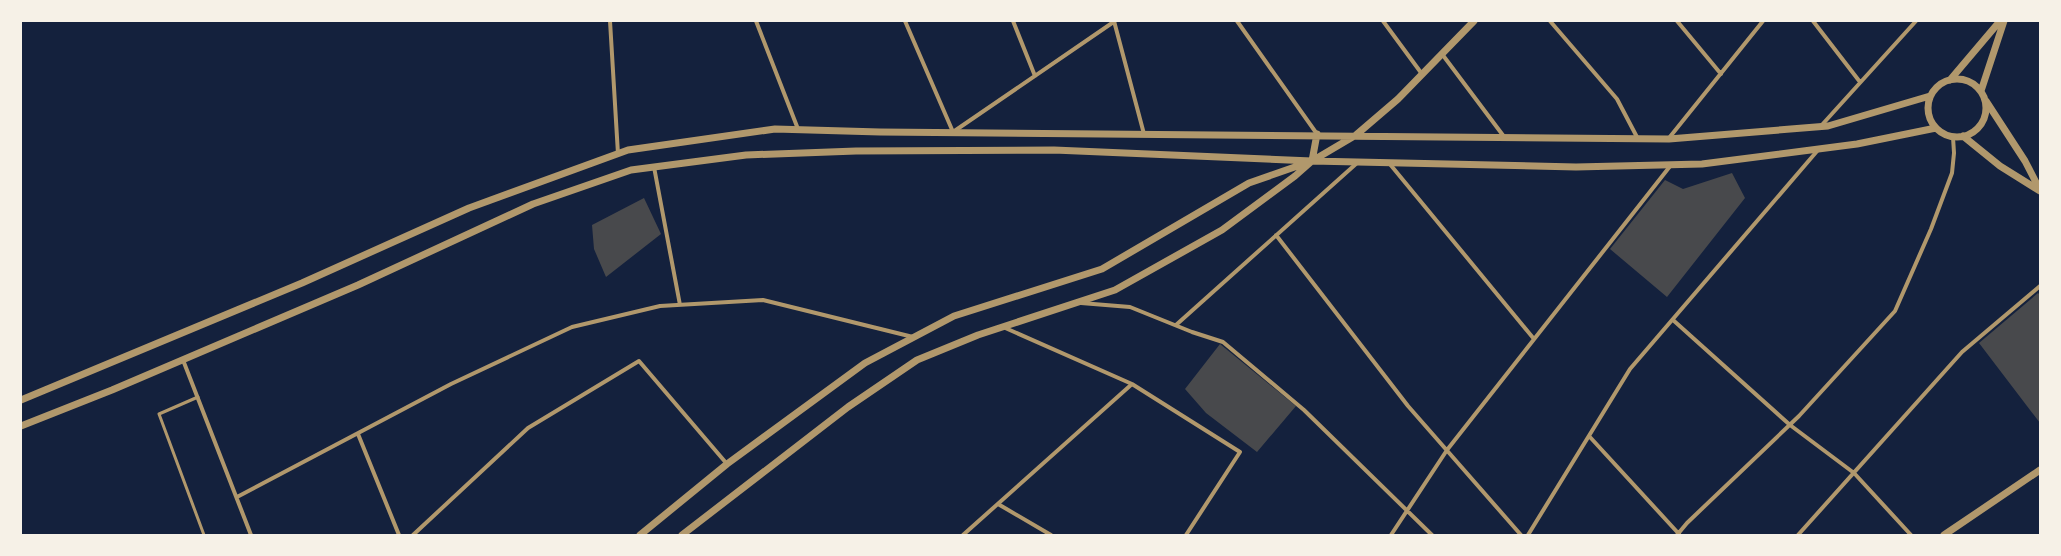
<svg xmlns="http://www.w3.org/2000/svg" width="2061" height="556" font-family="Manrope,sans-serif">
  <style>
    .building { fill: #48494c }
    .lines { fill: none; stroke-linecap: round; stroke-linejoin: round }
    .service { stroke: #b1986c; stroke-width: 3 }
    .minor { stroke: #b1986c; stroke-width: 4 }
    .tertiary { stroke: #b1986c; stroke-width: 7 }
  </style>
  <rect width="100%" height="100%" fill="#14213d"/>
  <path class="building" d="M1732,173L1745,198L1667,297L1610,249L1665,180L1683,189Z
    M644,198L661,234L606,277L594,249L592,225Z
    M2038,293L2040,295V423L1979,343Z
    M1220,344L1296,406L1257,452L1206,413L1185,389Z"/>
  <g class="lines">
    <path class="service" d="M198,397L159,414L204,535"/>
    <path class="minor" d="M610,21L618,154
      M756,21L798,129
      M905,21L953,132L1115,21
      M1013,21L1035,76
      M1114,21L1144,134
      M1237,21L1317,134
      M1383,21L1422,74
      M1550,21L1617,99L1638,139
      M1677,21L1721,74
      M1813,21L1860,82
      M1442,54L1505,138
      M1820,127L1916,21
      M1669,138L1763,21
      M1389,163L1534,339
      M654,167L680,305
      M1276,235L1408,406L1521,535
      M1081,303L1130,307L1192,332L1223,342L1304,410L1432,535
      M1673,320L1790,425L1854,473L1911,535
      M1176,325L1357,163
      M1003,327L1132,384L1240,452L1186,535
      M183,360L251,535
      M358,434L399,535
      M1589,436L1679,534
      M237,497L451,384L572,327L660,306L763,300L913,337
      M998,504L1051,535
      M413,535L528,428L639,361L727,464
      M963,535L1132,384
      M1391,535L1447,450L1671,165
      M1528,535L1630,369L1818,150
      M1677,535L1687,523L1799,416L1895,311L1931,229L1952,173L1954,153L1953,137
      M1798,535L1962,352L2040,286"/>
    <path class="tertiary" d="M1928 108a29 29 0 1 1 58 0a29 29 0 1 1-58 0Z
      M1950,80L2000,21
      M1981,91L2004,21
      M1986,101L2025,161L2040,190
      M1963,136L2000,166L2040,191
      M21,400L302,283L469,208L628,150L775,129L880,132L1669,139L1828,126L1930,96
      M21,426L112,390L358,285L533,204L631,170L746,155L856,151L1054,150L1312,161L1576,167L1702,164L1857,144L1936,128
      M640,535L727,464L865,363L954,316L1102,269L1249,183L1312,161L1356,135L1398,99L1474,21
      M682,535L848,407L917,360L978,335L1115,290L1222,230L1295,176L1312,161L1317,134
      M1944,535L2040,470"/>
  </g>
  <rect width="2061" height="556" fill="none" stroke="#f6f1e7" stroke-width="44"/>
</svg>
